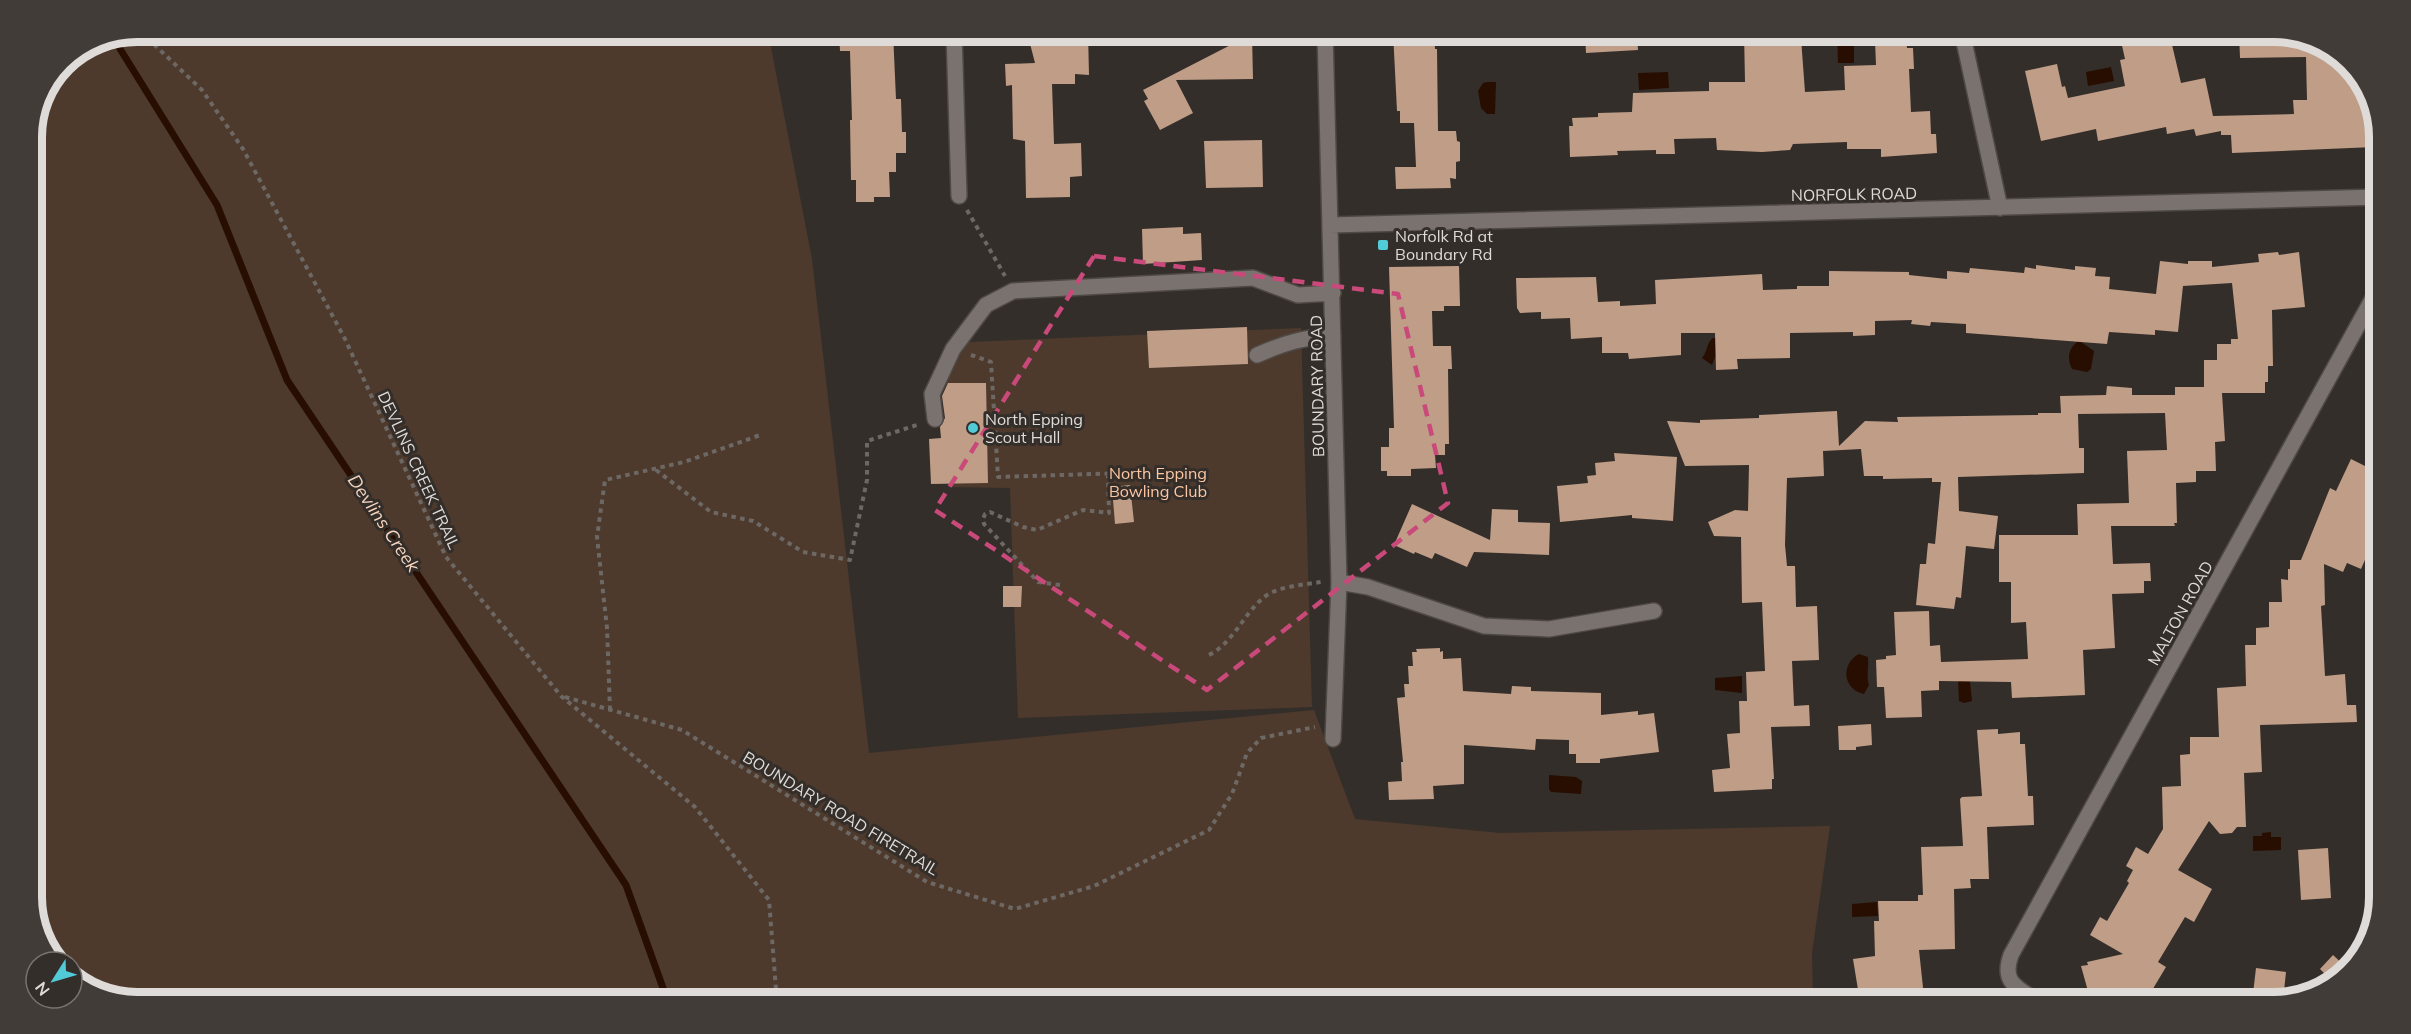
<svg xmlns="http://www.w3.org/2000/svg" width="2411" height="1034" font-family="Mulish,sans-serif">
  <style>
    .green { fill: #4d3a2d }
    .water { fill: #270e00 }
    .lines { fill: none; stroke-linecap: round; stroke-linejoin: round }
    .stream { stroke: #270e00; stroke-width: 7 }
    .building { fill: #bf9d87 }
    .minor-casing { stroke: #4f4945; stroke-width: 18 }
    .path { stroke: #6d6864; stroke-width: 4; stroke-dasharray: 4.5 4.5; stroke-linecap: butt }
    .minor { stroke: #7a726e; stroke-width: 15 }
    .marked { fill: none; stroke: #c9497a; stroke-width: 4.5; stroke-dasharray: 12 8; stroke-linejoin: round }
    .poi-dot { fill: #52cbd8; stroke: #342e2a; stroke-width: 2 }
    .labels { text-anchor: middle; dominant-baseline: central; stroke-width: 6; stroke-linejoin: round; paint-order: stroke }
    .street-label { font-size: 16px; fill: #dfdbd8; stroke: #342e2a }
    .poi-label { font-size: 16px; fill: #dfdbd8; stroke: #342e2a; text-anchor: start }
    .park-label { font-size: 16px; fill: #fec6a1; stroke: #342e2a }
    .water-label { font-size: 18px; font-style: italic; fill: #f7d5bf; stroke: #342e2a }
    .rim { fill: none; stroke: #dfdbd8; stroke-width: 8 }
  </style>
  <rect width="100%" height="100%" fill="#342e2a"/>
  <path class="green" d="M137,32H768L812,259L869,753L1314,710L1355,819L1500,833L1830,826L1812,953L1813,1002H137L97,995L72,975V962L53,961L32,904V130L63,62L97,39Z
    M1301,328L1312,707L1018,718L1010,488L948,487L946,343Z"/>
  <path class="water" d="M1837,32H1854V63H1838Z
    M2111,67L2114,81L2088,86L2086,72Z
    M1668,72L1669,88L1639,90L1638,73Z
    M1488,82H1496L1495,114H1487L1481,108L1478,91L1483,83Z
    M1713,338H1717V352L1712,365L1702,358C1708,351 1707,341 1713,338Z
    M2077,342H2081L2094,351L2091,369L2087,372L2072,369C2067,359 2068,349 2077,342Z
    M1859,654L1868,657C1869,668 1866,675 1869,685L1864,694C1843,690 1840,664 1859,654Z
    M1742,676V693L1715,690V678Z
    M1958,678L1970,681L1972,701L1964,703L1959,701Z
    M1549,775L1576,777L1582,781L1581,794L1551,792L1549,789Z
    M2271,832V837H2281V850L2253,851V836H2262V833Z
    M1877,902L1878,916L1852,917V904Z"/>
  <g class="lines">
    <path class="stream" d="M112,36L217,205L287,380L626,885L668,1002"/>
  </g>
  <path class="building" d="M839,32H893L896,99H901L902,132H906V153H896V172H889L890,197H874V202H856V180H851L850,120H852L850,51H840Z
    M1027,32H1088L1089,75L1075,74V84H1052L1054,144L1081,143L1082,176L1070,177V197L1026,198L1025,141L1013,139L1012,85L1006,86L1005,64L1035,63Z
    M1393,32H1434L1435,49H1437L1438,131H1456L1457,141L1460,142V161L1456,162V179L1450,178L1451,188L1396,189L1395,167H1416L1414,123H1400V111H1397Z
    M1585,32H1637L1638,50L1586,53Z
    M1744,32H1762V39L1801,38L1805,92L1845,90L1844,66L1876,65L1875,40H1879L1878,32H1906L1907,48H1913L1914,69H1909L1911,112L1930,111L1931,134H1936L1937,153L1881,157V149H1847V142L1793,144L1790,150L1762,152L1717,150L1716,138L1674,139L1675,154H1656V150L1617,151L1618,155L1570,157L1569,126H1573L1572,118L1598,117V113L1632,112L1633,93L1709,91V82H1745Z
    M2119,32H2169L2181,83L2205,78L2213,116L2294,114L2293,100H2307L2306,57L2240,58L2239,32H2274L2314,39L2362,78L2364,111L2372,110L2379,130V142H2374V147L2232,153L2231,135H2221V131L2196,136L2194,129L2167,134L2166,127L2098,141L2096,129L2041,141L2025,71L2057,64L2062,87L2065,86L2068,98L2125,86L2120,60L2125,59Z
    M1252,34L1253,79L1176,80L1193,113L1160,130L1144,101L1148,99L1143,90Z
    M1262,140L1263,187L1206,188L1204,141Z
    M1183,227V234L1201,233L1202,260L1143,264L1142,229Z
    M2278,252L2279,255L2299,252L2305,307L2272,310L2273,366H2268V382H2265V393H2222L2225,441L2215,442L2216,471H2196V482L2176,483L2177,523H2174L2175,526H2111L2113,564L2150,563L2151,581H2144V593L2112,594L2115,648L2083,650L2085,695L2012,698L2011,682L1939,681V690L1921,691L1922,717L1886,718L1884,687H1877L1876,660L1886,659V656L1896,655L1894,612L1929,611L1930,646L1940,645L1941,662L2028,659L2026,622L2011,623V582H1999V535H2078L2077,504L2129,503L2127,451L2167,450L2165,413L2078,414L2079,448H2084V473L1958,477L1959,511L1998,516L1994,549L1966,546L1961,598L1956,597L1954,609L1916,605L1920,564H1926L1928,543L1935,544L1941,482H1932V478L1883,479V476H1864L1861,449L1823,451L1824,476L1787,478L1785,545L1787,566H1795L1796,607L1817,606L1819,660L1792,661L1794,706L1809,705L1810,726L1771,727L1774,779H1772V789L1714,792L1712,770L1730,768L1727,734L1740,733L1739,701H1747L1746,672L1765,671L1762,602L1742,603L1741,537L1714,536L1708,522L1735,510L1748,511L1749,465L1685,466L1667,421L1700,423V420L1759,418V415L1837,411L1839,446L1865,421L1898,422L1897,417L2038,415V413H2061L2060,396L2106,395L2107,386L2132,388V395H2175V387H2204V360H2217V344H2231V339H2238L2232,283L2183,286L2178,332L2155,330V335L2109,332L2107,344L1966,333V324L1931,322L1930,326L1911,324L1912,320L1875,321V335L1853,336V332L1790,333V358L1737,359L1738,369L1716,370L1715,333H1681V355L1629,359L1628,353H1602V337L1571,339L1570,318L1541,319V312L1520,313L1517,308L1516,278L1596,277L1598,302L1620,301V306L1656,304L1655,280L1762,274L1763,290L1797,289V286H1829V271L1909,272V275L1947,279V271L1969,273L1970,268L2024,273L2025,267L2036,269V265L2075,270V266L2096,268L2095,276L2110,277L2109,289L2156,294L2160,261L2188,264V261H2212V267L2259,262L2258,254Z
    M1459,266L1460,306H1444V311H1432L1433,346H1451L1452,369H1448L1449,444H1445V455H1435L1436,468L1411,469V476H1387V471H1381V447H1389V428H1394L1389,267Z
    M1247,327L1248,364L1149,368L1147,331Z
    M948,383H986L988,483L931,484L929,439L941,438L940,427L945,418L942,396Z
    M1614,453L1677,457L1673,521L1632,518V515L1560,522L1557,486L1588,483L1587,476L1596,475L1595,463L1615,461Z
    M2351,459L2379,473V547L2372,544L2361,569L2347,563L2343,572L2324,564L2325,605L2321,606L2325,676L2345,674L2347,705H2356L2357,722L2260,725L2262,772L2244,773L2246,827H2237L2232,833L2220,834L2209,821L2178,870L2212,889L2194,922L2185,917L2158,962L2166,967L2145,1002H2091L2081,966L2088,965L2087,962L2123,954L2090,935L2100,917L2107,921L2129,883L2127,881L2133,870L2126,866L2136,847L2148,854L2163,829L2162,787L2181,786L2180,755L2190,754V737H2219L2217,688L2246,686L2245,645H2256V628L2269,627V602H2282L2281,579L2288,580V569H2290V560H2301L2330,488L2336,491Z
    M1130,485L1134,522L1115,524L1112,487Z
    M1412,504L1490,540L1492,509L1518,510V522L1550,523L1549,555L1474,552L1467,567L1435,553L1432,559L1415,552L1414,554L1394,545Z
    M1003,586H1022L1021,607H1003Z
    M1440,648V652L1443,651V659L1461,658L1463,691L1511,694L1512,686L1531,687V691L1601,693V715L1638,711V715L1654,713L1659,752L1600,759V763H1576V754H1569V740L1536,739L1535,750L1464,745V784L1433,786L1434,799L1389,800L1388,782L1402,781L1401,762H1403L1397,698L1405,697L1404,684H1409L1408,666H1413L1412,652H1417L1416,649Z
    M1871,724L1872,745L1856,747V750H1839L1838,726Z
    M1998,729V734L2020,732V744H2025L2028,796H2033L2034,825L1987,827L1989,879H1970L1971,888L1954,889L1955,949L1919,950L1924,997L1901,999V1002H1860L1853,959L1875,956L1874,921H1879L1878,901H1918V895H1923L1921,847L1963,846L1960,799L1962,797L1982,796L1977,730Z
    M2328,848L2331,898L2301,900L2298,850Z
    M2333,955L2347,968L2334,983L2320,969Z
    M2256,968L2286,972L2283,1000L2274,1002H2252Z"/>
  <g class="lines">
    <g class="minor-casing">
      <path id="minor" d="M954,32L959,196
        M1325,32L1339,582L1333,739
        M1962,32L2000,208
        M1330,225L2379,197
        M1257,355C1285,343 1303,337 1333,336
        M935,419L932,394L953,349L986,305L1013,291L1253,278L1298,295L1333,293
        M1339,582L1368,587L1484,626L1549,629L1654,611
        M2038,1002C2017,987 2001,983 2011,955L2379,287"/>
    </g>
    <path class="path" d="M141,32L202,90L243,149L345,339L446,557L561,696L695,807L769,900L777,1002
      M967,210L1005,276
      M971,355L991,362L998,477L1125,473
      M656,470L711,512L753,521L803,552L850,560L867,480V441L920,424
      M1060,585L1038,582L984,524L983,519L985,514L990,512L1023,527L1037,530L1083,510L1109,513L1108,476
      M1209,655C1233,643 1243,615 1263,598C1277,586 1303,585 1321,582
      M565,697L682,730L927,882L1015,909L1094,886L1209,830L1232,794L1247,753L1261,738L1315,727
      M610,710L607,628L597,537L605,480L684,462L763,434"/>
    <use href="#minor" class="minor"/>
  </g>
  <path class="marked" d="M1094,256L1398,294L1448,503L1207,690L935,510Z"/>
  <g class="poi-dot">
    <rect x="1377" y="239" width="12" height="12" rx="3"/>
    <circle cx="973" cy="428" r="6"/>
  </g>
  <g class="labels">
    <g class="street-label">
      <text transform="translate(1854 194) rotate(-1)">NORFOLK ROAD</text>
      <text transform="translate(1317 386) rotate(-91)">BOUNDARY ROAD</text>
      <text transform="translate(419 470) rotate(65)">DEVLINS CREEK TRAIL</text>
      <text transform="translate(2180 613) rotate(-61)">MALTON ROAD</text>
      <text transform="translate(841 813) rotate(31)">BOUNDARY ROAD FIRETRAIL</text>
    </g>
    <g class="poi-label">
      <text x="1395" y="236">Norfolk Rd at<tspan x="1395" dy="18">Boundary Rd</tspan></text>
      <text x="985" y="419">North Epping<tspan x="985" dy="18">Scout Hall</tspan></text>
    </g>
    <g class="park-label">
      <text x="1158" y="473">North Epping<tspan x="1158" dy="18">Bowling Club</tspan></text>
    </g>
    <g class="water-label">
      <text transform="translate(384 523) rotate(56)">Devlins Creek</text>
    </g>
  </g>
  <path d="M0 0H2411V1034H0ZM137 42H2274A95 95 0 0 1 2369 137V897A95 95 0 0 1 2274 992H137A95 95 0 0 1 42 897V137A95 95 0 0 1 137 42Z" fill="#423c38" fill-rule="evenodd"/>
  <path class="rim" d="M137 42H2274A95 95 0 0 1 2369 137V897A95 95 0 0 1 2274 992H137A95 95 0 0 1 42 897V137A95 95 0 0 1 137 42Z"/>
  <g transform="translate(54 980) rotate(233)"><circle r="28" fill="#342e2a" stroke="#787370" stroke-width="1.5"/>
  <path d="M0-4.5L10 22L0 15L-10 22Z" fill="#52cbd8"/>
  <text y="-9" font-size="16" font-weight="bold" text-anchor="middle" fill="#dfdbd8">N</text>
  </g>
</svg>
